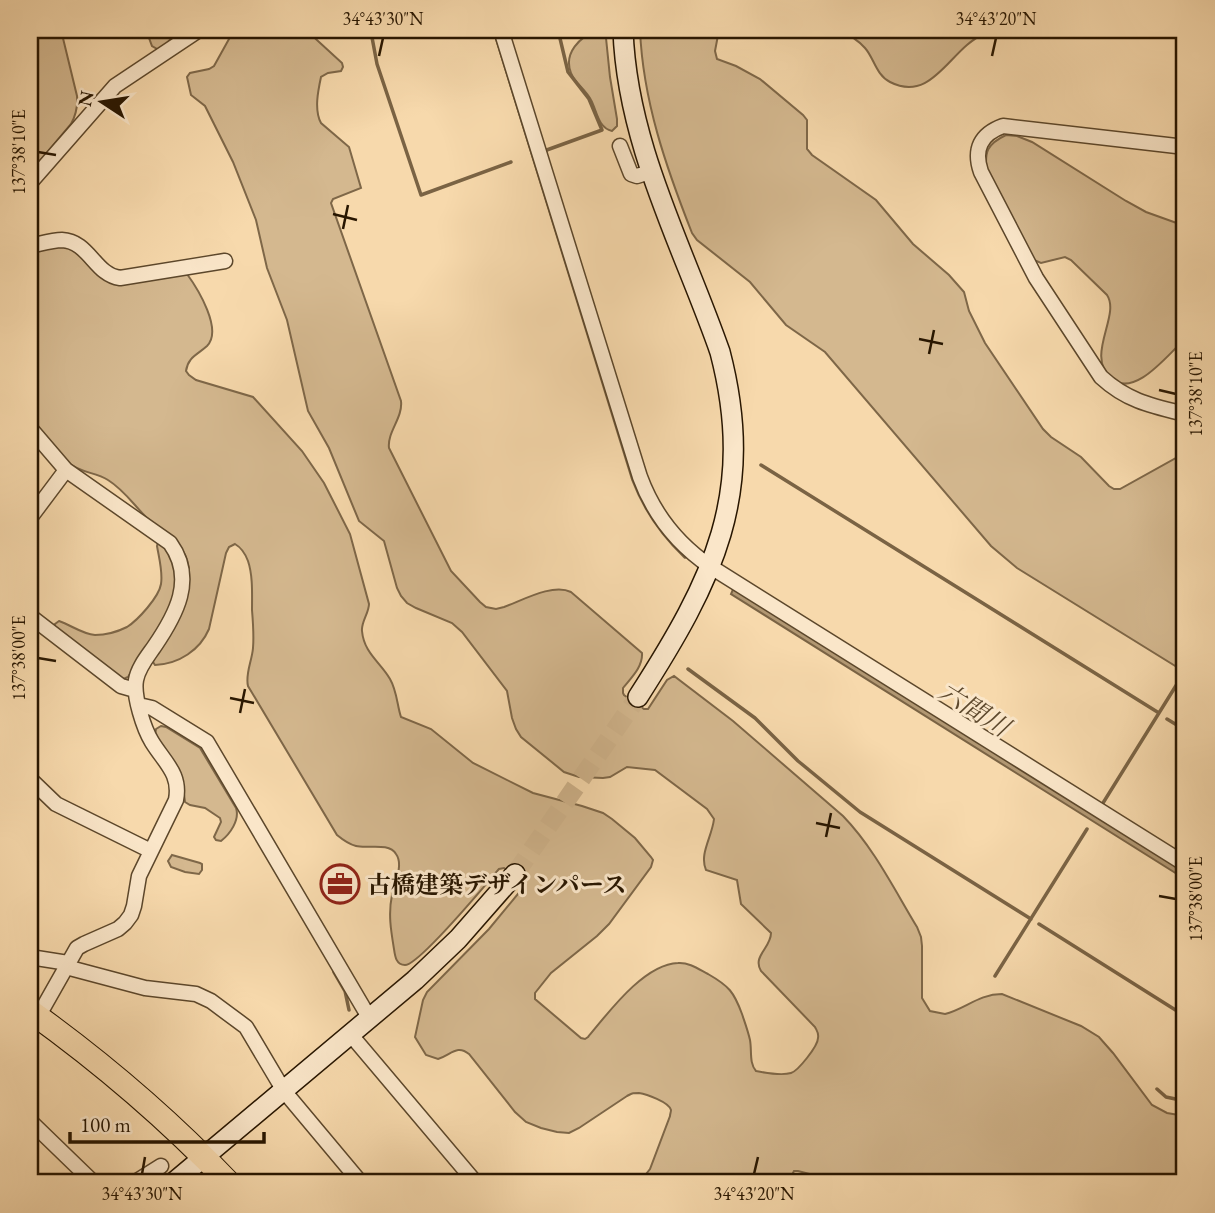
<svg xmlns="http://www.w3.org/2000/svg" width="1215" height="1213" font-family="'EB Garamond','Noto Serif JP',serif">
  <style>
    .green { fill: #d4b88f; stroke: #7e6748; stroke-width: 2 }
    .water { fill: #b19772; stroke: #7a6344; stroke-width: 2 }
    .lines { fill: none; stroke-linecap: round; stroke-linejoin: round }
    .stream { stroke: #7a6344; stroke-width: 3.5 }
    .secondary-tunnel { stroke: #ceb28a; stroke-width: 19; stroke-dasharray: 19 10; stroke-linecap: butt }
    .street-casing { stroke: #5c472b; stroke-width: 17 }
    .secondary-casing { stroke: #281600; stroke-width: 22 }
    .primary-casing { stroke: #281600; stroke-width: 25 }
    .street { stroke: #fae6c9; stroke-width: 14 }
    .secondary { stroke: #fae6c9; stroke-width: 19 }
    .primary { stroke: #f7d9ac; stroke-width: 23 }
    .ticks { fill: none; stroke: #281600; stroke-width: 2.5 }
    .labels { text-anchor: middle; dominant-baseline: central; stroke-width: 6; stroke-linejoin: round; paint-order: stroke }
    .poi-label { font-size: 24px; font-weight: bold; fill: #281600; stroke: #fae6c9; text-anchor: start }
    .water-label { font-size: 26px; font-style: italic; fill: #5f4a2e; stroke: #fae6c9 }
    .neatline { fill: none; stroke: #281600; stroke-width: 2.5 }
    .ticks-label { font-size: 18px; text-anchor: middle; fill: #281600 }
  </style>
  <rect width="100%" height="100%" fill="#f7d9ac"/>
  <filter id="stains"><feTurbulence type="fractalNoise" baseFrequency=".00286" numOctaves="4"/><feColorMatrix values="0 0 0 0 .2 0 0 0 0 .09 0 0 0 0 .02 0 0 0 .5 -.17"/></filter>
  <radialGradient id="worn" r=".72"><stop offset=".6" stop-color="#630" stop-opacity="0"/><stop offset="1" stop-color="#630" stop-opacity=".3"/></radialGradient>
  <path class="green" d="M30,30H61L77,96C78,107 76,115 71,124L30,173Z
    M146,30H179L167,43L159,50L152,46Z
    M234,30H306L342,63L343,67L341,71L328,73L321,77C318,91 314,110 321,123L349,147L361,188L333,199L331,203L401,401C403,418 387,432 389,448L451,571L480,602L486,607L496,609L504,607C523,600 553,583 571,592L642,653C643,667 631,678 623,688V693L624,695L644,709H648L667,680L674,676L733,721L843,816C874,848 894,889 917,927L921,937L922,946V998L930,1011L945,1014C965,1009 979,994 1002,994L1081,1026L1099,1037L1113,1053L1152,1105L1167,1113L1185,1116V1183H949L946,1182L941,1183H832L825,1178L798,1171H794L788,1183H639L650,1169L670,1116C670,1114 671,1112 671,1110C669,1102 646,1094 639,1093C632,1093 633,1093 627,1096L579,1128L569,1133L557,1132L541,1128L526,1122L515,1112L469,1054C457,1044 451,1055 438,1059L426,1055L415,1037L423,1000L427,992L489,929L522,889L523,885L504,868L499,869C487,883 419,965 405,965C396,965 395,956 394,949C391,931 388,914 392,895C394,884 404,865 396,854C389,842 367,849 356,846C348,844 343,840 337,835L248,686C245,674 252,661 253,648C254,636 253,622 252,610C252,594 253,576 248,561C245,553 242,548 235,544L229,547L226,553L209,629C200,650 179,664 155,665L153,662L154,658C164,639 187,600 189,580C192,545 167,537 146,517C133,504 124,490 108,480C96,472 80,473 69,463C54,451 42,434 30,419V250L69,245L103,276L187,274C198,289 223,330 207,346C197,355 188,357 186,371L189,375L196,380L253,397L302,451L324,483L350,534L369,604C369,613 361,622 362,631C364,653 380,662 390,679C397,691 397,705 401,717L431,729L473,763L533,793L582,806L603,813L612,819L635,838L651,857L653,860L651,867L609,924L597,936L551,973L535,993V999L581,1038L585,1039L588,1037C608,1013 644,964 678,963C689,962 700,970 708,974C729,986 734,992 742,1014C745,1023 748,1031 750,1040C752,1051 749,1063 756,1071C766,1073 781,1076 791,1073C798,1071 818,1046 818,1038C819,1033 817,1031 815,1027L761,971C752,956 771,948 771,933L741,904L737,880L706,870C699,854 712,837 714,819L707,809L655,770L627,767L610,777L603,778L579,777L564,772L521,737L516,729L512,718L507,691L462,632L452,623L416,608L407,603L401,596L397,588L384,541L359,521L329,448L308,411L287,320L267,268L256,220L233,162L205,106L191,95L187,77L190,73L209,69L214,66Z
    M597,30L603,32L606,38L610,77L617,119V126L612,131C598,128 597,111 591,100C586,90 575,83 571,73C563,53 580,37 597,30Z
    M640,30H719L715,51L717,59L736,66L760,79L803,115L807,120V149L812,155L876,200L913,244L949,275L964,292L969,311L985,343L1043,429L1051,437L1081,457L1109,486L1114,489H1120L1185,453V672L1017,568L991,546L825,352L786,325L750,282L697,240L692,233C666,167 643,101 640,30Z
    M838,30H1032C1017,30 998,29 984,34C950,48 933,104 890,82C876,75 874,58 865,48C857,39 848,34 838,30Z
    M1006,135L1017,136L1032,142L1126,201L1146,212L1185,226V341L1180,344C1165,358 1134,397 1112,379C1084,356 1121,316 1107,295L1071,260L1065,257L1041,263L1034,260L987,172C984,152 987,144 1006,135Z
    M158,542C206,573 149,645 128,677L121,680L55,628V624L59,621C71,625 82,634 95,635C106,635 117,632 127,627C138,620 159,597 161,584C163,572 159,558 157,546Z
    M161,726L166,727L200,748L236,808C240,820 230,834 221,841L216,840L214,837L221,822L220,818L205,808L190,805L185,802L182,779L155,735L156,729Z
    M172,855L200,863L202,864V870L199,874L185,872L171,867L168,861Z"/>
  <path class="water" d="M734,587L1185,870V879L731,594Z"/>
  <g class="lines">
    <path class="stream" d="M362,30L371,32L377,64L421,195L511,162
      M494,30L633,480C644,509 662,535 685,557
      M544,151L602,130L589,99L568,72L558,30
      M761,465L1159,713
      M688,669L755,718L798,761L860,812L1031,919
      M1167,719L1185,730
      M1103,803L1177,684
      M1039,924L1185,1016
      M334,972L345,991L349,1010
      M995,976L1087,829
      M1157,1089L1166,1097L1185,1101"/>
    <path class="secondary-tunnel" d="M515,874L638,697"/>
    <g class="street-casing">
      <path id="street" d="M501,30L640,477C654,515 677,544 711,567L1185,864
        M620,146L631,174L637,176L650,172
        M1185,147L1003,126C981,134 973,149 981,172L1036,278L1101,377C1127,401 1152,406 1185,414
        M30,183L115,86L199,30
        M30,246C40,244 52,240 62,240C89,241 95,275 120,278L225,261
        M30,428L66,470L170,543C196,579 176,615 154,647C147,657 138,668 136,680C133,696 144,729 152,742C165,763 181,774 176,800L139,876L134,906L131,915L125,923L118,929L84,944L77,948L30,1031
        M30,518L66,470
        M30,616L121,686L135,690
        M139,705L152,708L207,742L370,1019
        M30,779L56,804L151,851
        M30,957L68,963
        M66,967L145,988L196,994L211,1001L246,1027L284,1091L361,1183
        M351,1035L476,1183
        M30,1121L94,1183
        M134,1183L161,1166"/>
    </g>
    <g class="secondary-casing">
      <path id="secondary" d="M623,30C627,145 683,246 720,352C757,494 713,580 638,697
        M173,1183L415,980L458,939L515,874"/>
    </g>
    <g class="primary-casing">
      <path id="primary" d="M30,1011C101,1062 168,1119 229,1183"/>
    </g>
    <use href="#street" class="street"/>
    <use href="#secondary" class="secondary"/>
    <use href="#primary" class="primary"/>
  </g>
  <path class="ticks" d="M379,56L383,38M992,56L996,38M38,152L56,155M333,214L357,220M343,229L348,205M919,339L943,344M929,354L934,330M1159,390L1176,394M38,658L56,661M230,698L254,703M240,713L245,689M816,823L840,828M826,837L831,813M1159,896L1176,899M142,1174L145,1157M754,1174L758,1157"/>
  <defs>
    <g id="office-ring" transform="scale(2.0125)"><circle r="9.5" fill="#fae6c9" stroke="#8f2418" stroke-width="1.5"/><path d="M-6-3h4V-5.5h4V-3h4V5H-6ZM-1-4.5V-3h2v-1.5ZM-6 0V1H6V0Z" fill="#8f2418"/></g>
  </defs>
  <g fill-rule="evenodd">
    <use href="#office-ring" x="340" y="884"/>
  </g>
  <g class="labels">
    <g class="poi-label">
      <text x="367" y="884">古橋建築デザインパース</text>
    </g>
    <g class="water-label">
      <text transform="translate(974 709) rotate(32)">六間川</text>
    </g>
  </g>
  <rect width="1215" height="1213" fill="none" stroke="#f7d9ac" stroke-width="77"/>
  <g transform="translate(102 102) rotate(282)" stroke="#fae6c9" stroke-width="5" paint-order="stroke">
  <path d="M0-5L12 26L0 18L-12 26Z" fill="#281600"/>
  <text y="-10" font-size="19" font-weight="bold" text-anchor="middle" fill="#281600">N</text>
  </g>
  <path d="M70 1132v10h194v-10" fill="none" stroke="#281600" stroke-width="3.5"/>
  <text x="80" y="1132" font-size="21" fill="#281600" stroke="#fae6c9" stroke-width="5" paint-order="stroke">100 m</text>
  <rect x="38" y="38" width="1138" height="1136" class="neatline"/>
  <g class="ticks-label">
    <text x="383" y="25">34°43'30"N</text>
    <text x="996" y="25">34°43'20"N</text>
    <text transform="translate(19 152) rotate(-90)" y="6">137°38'10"E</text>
    <text transform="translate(1196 394) rotate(-90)" y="6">137°38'10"E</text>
    <text transform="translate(19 658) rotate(-90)" y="6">137°38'00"E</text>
    <text transform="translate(1196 899) rotate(-90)" y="6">137°38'00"E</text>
    <text x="142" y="1200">34°43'30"N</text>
    <text x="754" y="1200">34°43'20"N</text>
  </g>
  <rect width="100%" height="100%" filter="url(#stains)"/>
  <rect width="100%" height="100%" fill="url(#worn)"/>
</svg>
